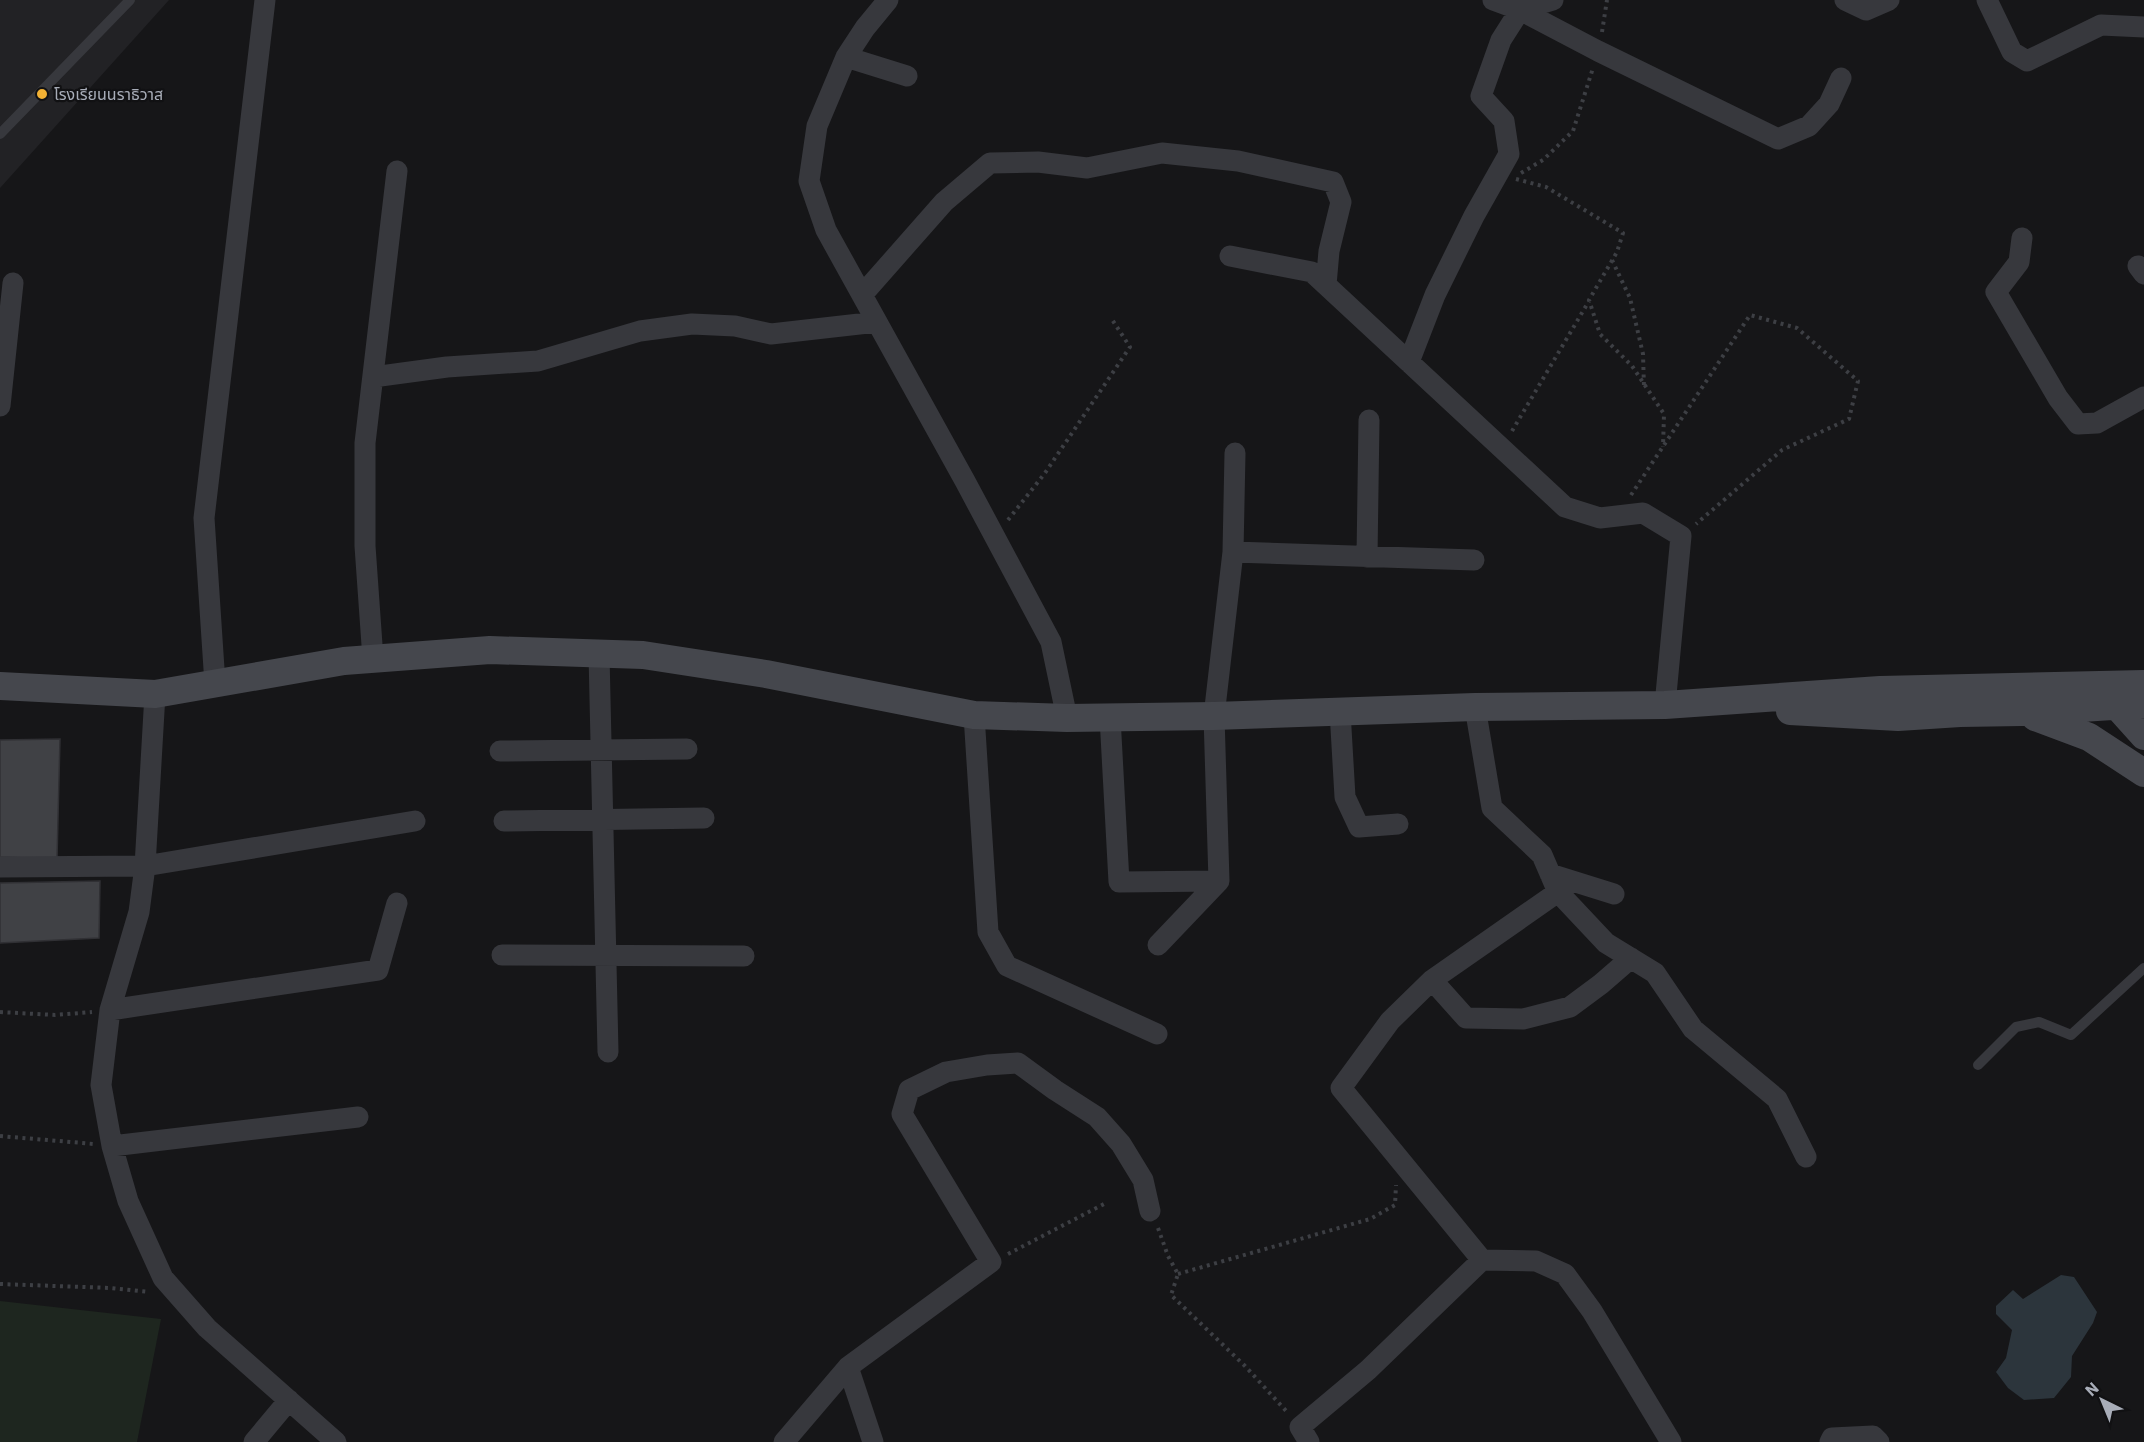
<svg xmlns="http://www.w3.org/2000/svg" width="2144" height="1442" font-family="'IBM Plex Sans','Noto Sans Thai',sans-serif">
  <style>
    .built { fill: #222225 }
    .green { fill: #1e261f }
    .water { fill: #2c353c }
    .building { fill: #404145; stroke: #303034; stroke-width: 1.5 }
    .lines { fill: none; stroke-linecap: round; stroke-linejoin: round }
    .path { stroke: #3d3f44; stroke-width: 4; stroke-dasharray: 3 4.5; stroke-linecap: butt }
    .lane { stroke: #37383d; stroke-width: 10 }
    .street { stroke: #37383d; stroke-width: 21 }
    .secondary { stroke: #45474d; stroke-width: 28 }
    .poi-dot { fill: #f2b134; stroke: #111113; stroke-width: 2 }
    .labels { text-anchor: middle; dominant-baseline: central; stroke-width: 4.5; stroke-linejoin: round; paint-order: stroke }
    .poi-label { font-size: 16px; fill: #a8adb8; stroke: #111113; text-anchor: start }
  </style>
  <rect width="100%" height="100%" fill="#161618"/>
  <path class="built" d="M0,0H169L0,188Z"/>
  <path class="green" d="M0,1301L161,1319L137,1442H0Z"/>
  <path class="water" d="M2061,1275L2074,1277L2097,1312L2093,1323L2072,1356L2071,1377L2054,1398L2024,1400L2008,1388L1996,1372L2006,1358L2012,1330L1996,1314V1306L2013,1290L2023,1299Z"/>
  <path class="building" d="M60,739L57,859L0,857V740Z
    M100,881L99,938L0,943V883Z"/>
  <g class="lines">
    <path class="path" d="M1602,32L1607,0
      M1521,173L1543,160L1573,131L1593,68
      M1516,179L1546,187L1623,233L1617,252L1589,300L1600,334L1632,366L1664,414L1663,447
      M1612,260L1630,298L1643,354L1644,387
      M1512,431L1589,301
      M1631,495L1750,315L1797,328L1858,381L1849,419L1782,450L1696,524
      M1008,520L1045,473L1130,347L1111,318
      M0,1012L55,1015L92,1012
      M0,1136L94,1144
      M1158,1228L1168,1256L1178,1274L1171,1295L1245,1366L1288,1413
      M1008,1254L1104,1204
      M1178,1274L1370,1219L1395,1205L1396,1185
      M0,1284L111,1288L149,1292"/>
    <path class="lane" d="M0,134L130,0
      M1978,1065L2016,1027L2039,1022L2071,1035L2144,968"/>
    <path class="street" d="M888,0L865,28L846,57L817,126L809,181L826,230L965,481L1051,642L1067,718
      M1493,0L1520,10L1598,51L1778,139L1809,126L1829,104L1841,78
      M1845,0L1866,10L1889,0
      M1987,0L2012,52L2027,61L2101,25L2144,27
      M846,57L907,76
      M2022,238L2019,262L1996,292L2058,398L2078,424L2097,423L2144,397
      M1230,256L1312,272L1565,507L1600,518L1643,513L1681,536L1665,705
      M2138,266L2144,274
      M862,295L944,202L990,163L1038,162L1087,168L1162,153L1238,161L1333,182L1341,202L1329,251L1326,285
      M1409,362L1435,295L1474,216L1509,154L1504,121L1481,96L1501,40L1520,10L1553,0
      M373,377L447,367L538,361L640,331L692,324L735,326L771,334L877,322
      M0,406L13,283
      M1233,552L1474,560
      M1367,557L1369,420
      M599,654L608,1052
      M373,659L365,546V443L397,171
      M215,684L204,518L265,0
      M155,694L145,866L139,912L110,1010L101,1085L112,1146L128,1201L163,1278L207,1328L336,1442
      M1475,707L1492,808L1542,855L1558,892L1432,980L1390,1021L1341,1088L1482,1260L1536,1261L1565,1274L1592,1311L1671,1442
      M1340,711L1345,797L1359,827L1398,824
      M974,715L988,932L1007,966L1157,1034
      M1110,717L1119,882L1219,881L1214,716L1233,552L1235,453
      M500,751L687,749
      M504,821L704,818
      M0,867L145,866L415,821
      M1550,874L1614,894
      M1558,892L1606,943L1655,973L1693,1029L1777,1099L1806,1157
      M1158,945L1219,881
      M502,955L744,956
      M1432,980L1466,1018L1523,1019L1570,1007L1601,984L1631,958
      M110,1010L378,970L397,903
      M112,1146L358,1117
      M848,1367L873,1442
      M254,1442L289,1400
      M784,1442L848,1367L991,1262L902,1114L909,1090L946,1072L987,1065L1018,1063L1055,1090L1097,1117L1121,1144L1143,1180L1150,1211
      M1309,1442L1300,1427L1368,1370L1482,1260
      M1830,1442L1832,1438L1873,1436L1879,1442"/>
    <path class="secondary" d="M0,686L155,694L344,661L490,650L643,655L766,674L974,715L1067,718L1214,716L1475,707L1665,705L1880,690L2144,684
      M2108,696L2144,736
      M1790,711L1898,717L1960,713L2022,712L2144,704
      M2035,717L2089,737L2144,773"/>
  </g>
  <circle class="poi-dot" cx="42" cy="94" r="6"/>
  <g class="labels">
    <g class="poi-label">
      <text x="54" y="94">โรงเรียนนราธิวาส</text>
    </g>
  </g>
  <g transform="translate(2102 1400) rotate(317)" stroke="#111113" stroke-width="4.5" paint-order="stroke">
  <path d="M0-4.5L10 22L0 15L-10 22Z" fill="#a8adb8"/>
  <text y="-9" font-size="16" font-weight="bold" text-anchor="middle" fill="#a8adb8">N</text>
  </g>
</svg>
